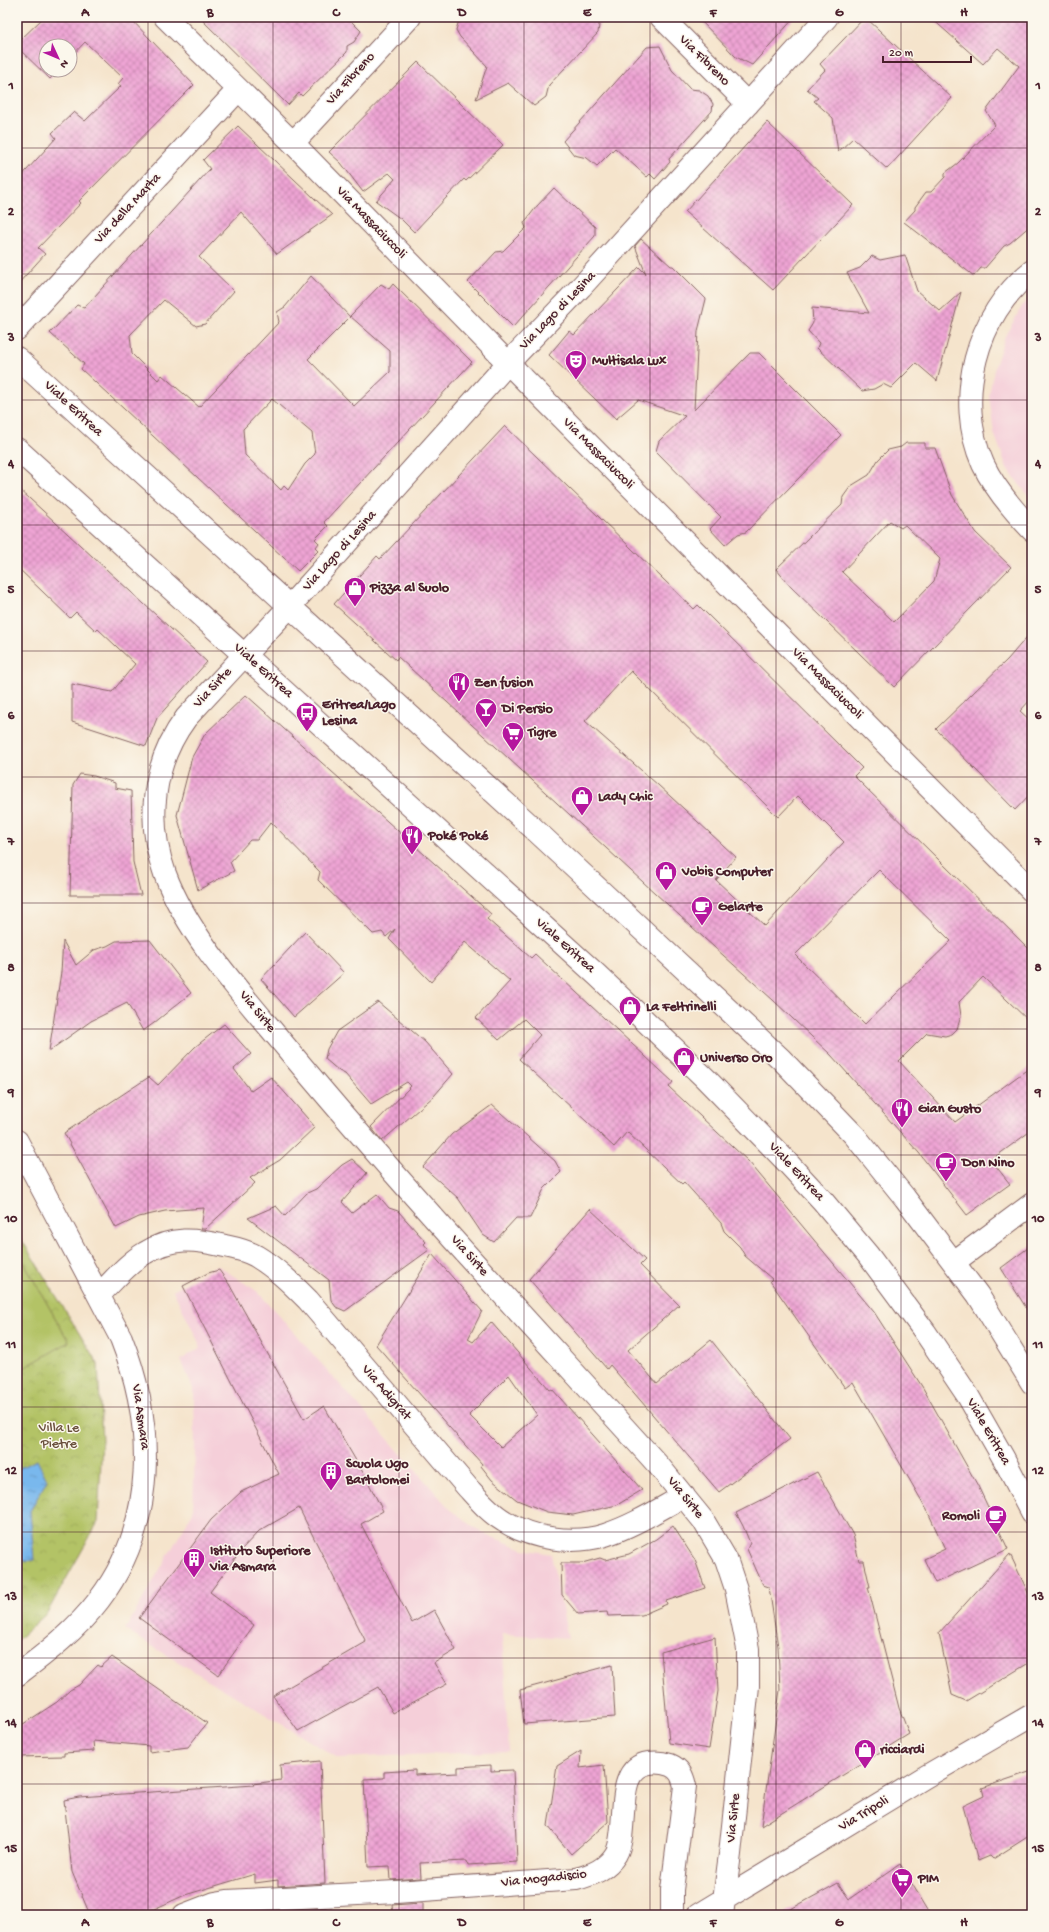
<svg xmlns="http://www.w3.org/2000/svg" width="1049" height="1932" font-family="'Gochi Hand',sans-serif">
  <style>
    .built { fill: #f5cfd9 }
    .park { fill: url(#park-crowns); stroke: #7e7148 }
    .garden { fill: #b3c366; stroke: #7e7148 }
    .water { fill: url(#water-ripples); stroke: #626c8c }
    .building { fill: url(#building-cross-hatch); fill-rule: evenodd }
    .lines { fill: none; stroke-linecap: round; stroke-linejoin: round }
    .minor-casing { stroke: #866463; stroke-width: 24 }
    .minor { stroke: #fff; stroke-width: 22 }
    .grid { fill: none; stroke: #4a1f2b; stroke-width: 1; stroke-opacity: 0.55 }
    .labels { text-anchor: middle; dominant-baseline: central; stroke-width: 3; stroke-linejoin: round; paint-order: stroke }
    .street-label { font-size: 14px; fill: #4a1f2b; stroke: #fbf7ec }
    .poi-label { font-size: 14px; font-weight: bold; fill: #4a1f2b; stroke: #fbf7ec; text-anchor: start }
    .park-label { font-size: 14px; fill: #6a503d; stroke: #fbf7ec }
    .neatline { fill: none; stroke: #4a1f2b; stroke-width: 1.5 }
    .grid-label { font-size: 13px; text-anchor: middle; font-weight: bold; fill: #4a1f2b }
  </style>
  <defs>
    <pattern id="park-crowns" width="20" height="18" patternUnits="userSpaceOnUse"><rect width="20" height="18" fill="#b3c366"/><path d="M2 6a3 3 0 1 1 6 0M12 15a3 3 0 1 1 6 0" fill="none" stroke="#9ba759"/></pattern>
    <pattern id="water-ripples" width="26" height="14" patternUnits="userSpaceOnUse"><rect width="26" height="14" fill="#79b8ed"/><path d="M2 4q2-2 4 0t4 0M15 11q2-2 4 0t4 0" fill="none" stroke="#6595c0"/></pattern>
    <pattern id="building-cross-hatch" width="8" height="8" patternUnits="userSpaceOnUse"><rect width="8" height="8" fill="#eea4d4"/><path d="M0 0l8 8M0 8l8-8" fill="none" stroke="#c385ac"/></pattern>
  </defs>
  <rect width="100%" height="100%" fill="#fbf7ec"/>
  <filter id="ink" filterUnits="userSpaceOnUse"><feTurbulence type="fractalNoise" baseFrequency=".025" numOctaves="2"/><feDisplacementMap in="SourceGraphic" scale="8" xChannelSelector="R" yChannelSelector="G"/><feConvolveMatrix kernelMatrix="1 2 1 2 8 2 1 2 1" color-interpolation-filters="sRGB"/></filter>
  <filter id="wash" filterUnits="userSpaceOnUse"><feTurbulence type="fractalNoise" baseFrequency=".012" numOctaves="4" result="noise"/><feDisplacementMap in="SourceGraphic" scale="16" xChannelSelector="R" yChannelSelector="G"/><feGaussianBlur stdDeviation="0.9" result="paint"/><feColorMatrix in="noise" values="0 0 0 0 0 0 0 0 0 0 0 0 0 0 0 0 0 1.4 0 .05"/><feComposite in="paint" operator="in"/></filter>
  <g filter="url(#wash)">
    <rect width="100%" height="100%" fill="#f5e4cc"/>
    <path class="built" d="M1032,297V501L1007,468L994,433L989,395L995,366L1005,336L1024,303Z
      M217,1265L258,1292L450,1509L482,1533L523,1549L551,1554L568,1638L502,1634L509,1751L338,1758L125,1630L193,1512L195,1445L194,1391L181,1360L201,1347L173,1290Z"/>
    <path class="park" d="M17,1232L98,1364L102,1440L98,1522L47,1613L17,1640Z"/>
    <path class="garden" d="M17,1251L69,1342L17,1372Z"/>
    <path class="water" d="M37,1460L47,1480L30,1511L34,1560L17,1562V1469Z"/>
    <g id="blocks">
      <path class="building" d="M44,17H129L194,85L79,201L81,203L38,248L45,254L17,285V181L56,138L52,133L74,112L85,121L121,86L118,84L123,78L85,42L70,58V46H46V70H58L50,79L17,47V43Z
        M199,17H347L361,31L354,42L347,46V52L302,96L299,93L288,105Z
        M460,17H600L598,33L549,85L546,97L534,106L508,83L476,99L487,66L460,37L456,30Z
        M697,17H795L752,65L736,57Z
        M865,17L952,98L887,169L853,138L838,152L833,118L814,101L818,98L807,89L825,70L820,64Z
        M930,17H1032V224L1010,243L1004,246L985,268H981L974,276L904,222L915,210V207L926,192H931L945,177V173L958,163L995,125L986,111L1019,66L998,48L983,64Z
        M660,46L672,70L690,89L699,90L708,96L713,104L712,111L669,159L670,162L655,179L650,174L647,177L615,148L597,166L587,158L574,155L563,141L647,47Z
        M418,62L503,145L466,181L464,179L414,232L401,219L376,201L395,179L389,173L363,192L341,163L329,152Z
        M767,122L853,205L773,290L685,212Z
        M238,126L332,215L277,254L241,212L199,257L234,291L205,324L196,326L164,300L130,335L132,354L158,380L162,375L199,407L279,322L277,312L285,307L311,276L350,317L308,359L354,406L390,372V351L350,316L381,284L389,289L393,284L472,362L324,522L328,526L315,539L319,543L316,547L319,550L298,571L81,369L84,364L50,333L77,305L84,308L210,169L203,160ZM272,399L312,433L315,454L305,464L288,490L284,486L281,490L245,455L243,429Z
        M554,188L595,227V236L513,327L468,282L496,252L503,251L526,228L524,223L537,206Z
        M641,239L671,266H673L706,299L698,331L694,410L750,353H759L841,435L746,532L738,534L725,545L710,529L721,517L656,451L659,441L685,416L638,400L616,419L549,355L569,331L574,335L639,267L646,274L635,246Z
        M905,255L917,291L940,311L961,292L937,381L916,363L891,388L883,384L874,389L862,391L817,348L819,343L808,331L813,323L812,308L869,313L847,273L860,268L872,256L880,260Z
        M505,426L694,609L698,605L862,768L854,776L1032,952V1024L983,977L959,1002L961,1016L957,1029L952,1034L945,1036L927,1033L899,1061L955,1122L1032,1066V1130L991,1160L1010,1184L967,1215L919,1153L831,1055L773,1000L704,938L398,657L396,660L334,604L377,556L380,559ZM631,671L778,817L798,796L844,842L765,926L716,880L736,857L658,785L585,721ZM879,870L951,941L865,1024L795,955Z
        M906,443H925V448H935L952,495L975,532L1011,567L894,687L791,587L776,569L842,505L843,497L851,486L869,475L878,460L888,450L901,447ZM890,521L901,528L905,525L940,559L934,581L894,622L842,572Z
        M17,487L207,662L157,718L146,746L72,722V684L112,692L135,664L98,629L96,631L76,612L70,618L17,567Z
        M1032,631V698L1020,711L1032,722V792L1015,810L936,729L1008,659Z
        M246,695L491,914L487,919L531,958L535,954L673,1082L669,1087L749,1162L874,1312L923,1388L978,1486L1008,1549L935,1583L924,1559L945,1549L927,1510L853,1382L845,1388L770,1281L772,1279L745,1256L740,1247L724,1231L721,1223L684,1182L682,1184L627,1132L614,1147L519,1059L540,1035L524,1019L499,1040L476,1018L510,981L465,942L431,982L389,939L395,929L386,937L382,932L373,934L318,880L320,872L271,822L257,840H250L230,862L234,871L198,890L177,815L192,757L205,734Z
        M80,774L94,776L115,783V788L131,791L133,862L141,895H70L73,785Z
        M305,932L344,973L294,1017L261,979Z
        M150,940L191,993L154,1023L143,1031L127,1003L91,1021L49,1051L61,972L63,941L76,965L94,950L107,946L116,941Z
        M378,1002L425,1042L453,1074L434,1096L382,1141L371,1127L411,1086L407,1082L371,1104L345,1074L339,1071L325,1059L327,1049L337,1031Z
        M224,1024L251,1054L234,1069L251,1091L271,1077L315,1127L280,1160L250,1178L255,1183L205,1229H201L204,1208L165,1211L139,1217L116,1228L64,1133L149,1077L158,1085L195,1047Z
        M492,1105L555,1161L561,1172L544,1189L530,1218H516L494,1242L483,1235L458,1198L423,1167L452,1134Z
        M352,1159L367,1173L342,1202L352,1213L377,1194L389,1208L398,1211L426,1242L424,1244L429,1250L345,1311L336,1307L331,1300L329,1280L248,1218L276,1206L285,1216L307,1193L316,1189L342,1165Z
        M590,1209L645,1260L640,1265L679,1305L628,1350L657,1384L711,1340L790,1439L719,1492L610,1365L607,1369L529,1279Z
        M1032,1245V1317L1001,1268Z
        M432,1254L482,1311L468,1339L473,1342L491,1322L550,1390L552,1389L642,1490L617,1505L573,1515L547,1512L517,1500L492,1480L481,1466L482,1464L376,1345ZM509,1375L537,1415L501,1447L469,1415Z
        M219,1270L229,1284L304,1419L324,1406L365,1476L383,1511L361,1524L412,1623L434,1610L456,1650L434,1663L447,1684L393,1713L378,1687L298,1731L273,1696L366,1642L299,1508L259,1531L241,1550L210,1592L254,1625L218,1675L139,1618L211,1520L241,1492L279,1474L183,1286L208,1273Z
        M817,1472L853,1535L859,1561H864L870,1587H868L899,1708L909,1734L761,1826L780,1690L778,1647L769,1587L763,1585L747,1549L750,1543L743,1526L736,1513Z
        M673,1526L695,1560L705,1588L666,1601L667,1604L642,1615L608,1616L607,1612L578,1614L562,1595L561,1563H582L600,1558L605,1560L629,1554L656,1539Z
        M1010,1554L1032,1601V1661L966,1701L952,1695L939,1633Z
        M715,1637L718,1691L709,1749L669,1743L661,1652Z
        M112,1657L207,1723L188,1747L149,1752V1746L93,1741L94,1751L64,1753V1756L17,1757V1728L57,1702L70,1690L79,1685L98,1665L101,1667Z
        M612,1665L615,1717L524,1724L520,1690Z
        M581,1751L580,1768L604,1765L608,1822L571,1854L548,1826L557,1766Z
        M320,1761L325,1883L278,1886V1880L255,1883V1874L185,1895L141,1915H90L72,1872L64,1800L79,1797L254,1785L253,1784L281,1780L280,1765Z
        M491,1765V1771L513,1770L517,1862L468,1865L467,1861L420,1863L421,1878L391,1880L390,1866L368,1867L364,1779L384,1778V1772L415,1770V1775L458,1773V1767Z
        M1032,1771V1834L993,1859L990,1856L978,1861L963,1806L984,1796L982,1788Z
        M900,1864L931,1915H780L838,1883L849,1899Z
        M423,1903V1915H393L392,1905Z
        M326,1908V1915H279V1911Z"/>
    </g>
  </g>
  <g filter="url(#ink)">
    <use href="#blocks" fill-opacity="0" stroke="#866463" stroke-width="1"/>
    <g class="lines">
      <g class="minor-casing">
        <path id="minor" d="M165,17L293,143L508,363L1032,891
          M661,17L748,104
          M293,143L410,17
          M1032,271C976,314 954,399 983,464C994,488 1014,511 1032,530
          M17,329L238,90
          M17,358L533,828L781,1059L855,1136L905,1198L978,1295L1032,1383
          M17,449L597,975L705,1078L784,1159L822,1200L868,1255L925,1332L968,1396L1004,1459L1032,1513
          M17,1141L121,1338C155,1424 157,1524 99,1600C77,1629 47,1653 17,1675
          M954,1262L1032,1204
          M100,1294C114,1280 128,1263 145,1253C172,1236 195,1239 225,1246C235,1248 247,1251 256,1256C276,1268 292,1284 308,1300L468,1488C479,1500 490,1513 504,1521C532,1539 573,1545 605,1535C633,1526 658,1510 684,1496
          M184,1915L215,1903L227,1901L396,1892L576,1879C592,1875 607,1869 616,1854C630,1829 612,1768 649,1763C656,1762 664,1763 670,1765C680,1769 683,1777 685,1786L672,1890V1915
          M698,1915L925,1777L1032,1715
          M722,1915L730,1854L748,1686V1649L736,1589L726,1559L703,1520L659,1466C537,1331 412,1198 295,1058C251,1004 189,939 165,874C146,821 152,764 186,718L290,606L508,363L581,287L827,17"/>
      </g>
      <use href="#minor" class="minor"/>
    </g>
  </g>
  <path class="grid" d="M148,17V1915M273,17V1915M399,17V1915M524,17V1915M650,17V1915M776,17V1915M901,17V1915M17,148H1032M17,274H1032M17,400H1032M17,525H1032M17,651H1032M17,777H1032M17,903H1032M17,1029H1032M17,1155H1032M17,1281H1032M17,1407H1032M17,1532H1032M17,1658H1032M17,1784H1032"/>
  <defs>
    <g id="theatre-pin" transform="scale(1.15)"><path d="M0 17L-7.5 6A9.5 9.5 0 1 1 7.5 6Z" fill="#b5179e" stroke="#fbf7ec"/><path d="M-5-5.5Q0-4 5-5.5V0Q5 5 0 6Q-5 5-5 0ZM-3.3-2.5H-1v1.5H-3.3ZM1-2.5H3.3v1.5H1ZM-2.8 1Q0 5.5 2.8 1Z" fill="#fff"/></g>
    <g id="shop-pin" transform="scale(1.15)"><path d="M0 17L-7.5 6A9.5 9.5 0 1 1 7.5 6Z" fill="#b5179e" stroke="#fbf7ec"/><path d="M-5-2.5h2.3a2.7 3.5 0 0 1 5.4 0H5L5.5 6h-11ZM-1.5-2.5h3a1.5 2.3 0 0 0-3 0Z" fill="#fff"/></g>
    <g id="restaurant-pin" transform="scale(1.15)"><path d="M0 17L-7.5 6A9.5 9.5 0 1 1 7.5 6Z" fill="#b5179e" stroke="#fbf7ec"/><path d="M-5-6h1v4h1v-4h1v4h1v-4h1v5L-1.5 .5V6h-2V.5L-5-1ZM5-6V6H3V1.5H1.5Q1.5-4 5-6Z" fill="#fff"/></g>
    <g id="bar-pin" transform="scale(1.15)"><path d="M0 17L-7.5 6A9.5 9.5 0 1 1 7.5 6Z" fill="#b5179e" stroke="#fbf7ec"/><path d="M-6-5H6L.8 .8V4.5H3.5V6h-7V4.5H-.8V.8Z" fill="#fff"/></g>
    <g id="bus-pin" transform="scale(1.15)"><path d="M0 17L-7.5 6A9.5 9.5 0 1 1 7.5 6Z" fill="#b5179e" stroke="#fbf7ec"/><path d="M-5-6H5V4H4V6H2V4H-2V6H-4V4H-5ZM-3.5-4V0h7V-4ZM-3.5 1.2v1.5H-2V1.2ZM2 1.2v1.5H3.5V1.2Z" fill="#fff"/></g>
    <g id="supermarket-pin" transform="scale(1.15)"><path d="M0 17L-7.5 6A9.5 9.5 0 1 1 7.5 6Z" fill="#b5179e" stroke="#fbf7ec"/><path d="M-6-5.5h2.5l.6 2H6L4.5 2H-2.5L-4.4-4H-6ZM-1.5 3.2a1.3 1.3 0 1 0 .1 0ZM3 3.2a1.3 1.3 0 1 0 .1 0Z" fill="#fff"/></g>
    <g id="cafe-pin" transform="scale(1.15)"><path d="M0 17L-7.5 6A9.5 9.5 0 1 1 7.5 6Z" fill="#b5179e" stroke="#fbf7ec"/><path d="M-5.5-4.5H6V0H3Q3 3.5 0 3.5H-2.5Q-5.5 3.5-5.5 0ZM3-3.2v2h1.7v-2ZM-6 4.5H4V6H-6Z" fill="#fff"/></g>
    <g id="building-pin" transform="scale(1.15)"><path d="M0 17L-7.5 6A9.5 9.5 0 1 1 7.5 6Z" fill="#b5179e" stroke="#fbf7ec"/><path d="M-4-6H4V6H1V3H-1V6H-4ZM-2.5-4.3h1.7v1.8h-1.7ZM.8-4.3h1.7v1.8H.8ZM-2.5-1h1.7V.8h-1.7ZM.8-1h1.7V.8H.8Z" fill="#fff"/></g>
  </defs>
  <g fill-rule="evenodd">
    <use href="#theatre-pin" x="576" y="361"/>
    <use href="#shop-pin" x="355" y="588"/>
    <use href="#restaurant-pin" x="459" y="683"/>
    <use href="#bar-pin" x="486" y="709"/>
    <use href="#bus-pin" x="307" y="713"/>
    <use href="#supermarket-pin" x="513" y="733"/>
    <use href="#shop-pin" x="582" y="797"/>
    <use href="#restaurant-pin" x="412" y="836"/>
    <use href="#shop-pin" x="666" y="872"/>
    <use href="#cafe-pin" x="702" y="907"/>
    <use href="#shop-pin" x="630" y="1007"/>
    <use href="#shop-pin" x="684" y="1058"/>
    <use href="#restaurant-pin" x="902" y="1109"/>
    <use href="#cafe-pin" x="946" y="1163"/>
    <use href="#building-pin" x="331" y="1472"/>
    <use href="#cafe-pin" x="996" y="1516"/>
    <use href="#building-pin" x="194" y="1559"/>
    <use href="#shop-pin" x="865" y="1750"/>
    <use href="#supermarket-pin" x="902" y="1879"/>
  </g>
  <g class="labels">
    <g class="street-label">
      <text transform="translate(704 61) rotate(45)">Via Fibreno</text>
      <text transform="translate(351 79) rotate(-48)">Via Fibreno</text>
      <text transform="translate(128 209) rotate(-47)">Via della Marta</text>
      <text transform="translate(371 223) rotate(46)">Via Massaciuccoli</text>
      <text transform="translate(558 311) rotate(-46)">Via Lago di Lesina</text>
      <text transform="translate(73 409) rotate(43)">Viale Eritrea</text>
      <text transform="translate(598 454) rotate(45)">Via Massaciuccoli</text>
      <text transform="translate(340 551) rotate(-48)">Via Lago di Lesina</text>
      <text transform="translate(263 671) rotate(42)">Viale Eritrea</text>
      <text transform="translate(827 684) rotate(45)">Via Massaciuccoli</text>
      <text transform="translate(213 688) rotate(-47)">Via Sirte</text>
      <text transform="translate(565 946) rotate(42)">Viale Eritrea</text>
      <text transform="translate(257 1012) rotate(51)">Via Sirte</text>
      <text transform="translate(796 1172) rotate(47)">Viale Eritrea</text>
      <text transform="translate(469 1256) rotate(48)">Via Sirte</text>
      <text transform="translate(386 1393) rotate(49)">Via Adigrat</text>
      <text transform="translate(140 1417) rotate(82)">Via Asmara</text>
      <text transform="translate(988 1432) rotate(60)">Viale Eritrea</text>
      <text transform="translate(685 1498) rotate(51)">Via Sirte</text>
      <text transform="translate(864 1814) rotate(-31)">Via Tripoli</text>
      <text transform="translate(734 1818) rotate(-84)">Via Sirte</text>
      <text transform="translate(544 1879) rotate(-6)">Via Mogadiscio</text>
    </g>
    <g class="poi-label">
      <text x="592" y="361">Multisala Lux</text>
      <text x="370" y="588">Pizza al Suolo</text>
      <text x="474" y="683">Zen fusion</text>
      <text x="322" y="705">Eritrea/Lago<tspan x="322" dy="16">Lesina</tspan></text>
      <text x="502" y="709">Di Persio</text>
      <text x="528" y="733">Tigre</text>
      <text x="598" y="797">Lady Chic</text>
      <text x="428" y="836">Poké Poké</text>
      <text x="682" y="872">Vobis Computer</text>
      <text x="718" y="907">Gelarte</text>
      <text x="646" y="1007">La Feltrinelli</text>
      <text x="700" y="1058">Universo Oro</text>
      <text x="918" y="1109">Gian Gusto</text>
      <text x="962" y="1163">Don Nino</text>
      <text x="346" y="1464">Scuola Ugo<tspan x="346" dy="16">Bartolomei</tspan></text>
      <text x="980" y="1516" text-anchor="end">Romoli</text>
      <text x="210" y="1551">Istituto Superiore<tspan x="210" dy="16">Via Asmara</tspan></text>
      <text x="880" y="1750">ricciardi</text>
      <text x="918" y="1879">PIM</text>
    </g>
    <g class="park-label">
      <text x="59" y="1428">Villa Le<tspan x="59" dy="16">Pietre</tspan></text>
    </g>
  </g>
  <rect width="1049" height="1932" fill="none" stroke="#fbf7ec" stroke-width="44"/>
  <g transform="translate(58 58) rotate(134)"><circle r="19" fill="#fbf7ec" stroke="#b4a19f"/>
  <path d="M0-3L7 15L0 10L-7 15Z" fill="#b5179e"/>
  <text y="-6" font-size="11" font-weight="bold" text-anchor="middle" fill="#4a1f2b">N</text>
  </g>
  <path d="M883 56v6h88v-6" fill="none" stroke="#4a1f2b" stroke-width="2"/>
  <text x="889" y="56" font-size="12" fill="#4a1f2b" stroke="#fbf7ec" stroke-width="3" paint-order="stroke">20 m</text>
  <rect x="22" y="22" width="1005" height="1888" class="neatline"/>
  <g class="grid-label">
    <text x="85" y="16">A</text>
    <text x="210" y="16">B</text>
    <text x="336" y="16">C</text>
    <text x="462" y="16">D</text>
    <text x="587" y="16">E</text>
    <text x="713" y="16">F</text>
    <text x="839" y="16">G</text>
    <text x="964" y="16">H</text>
    <text x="11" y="89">1</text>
    <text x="1038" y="89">1</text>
    <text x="11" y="215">2</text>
    <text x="1038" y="215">2</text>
    <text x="11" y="341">3</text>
    <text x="1038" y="341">3</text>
    <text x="11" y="467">4</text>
    <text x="1038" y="467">4</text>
    <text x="11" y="593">5</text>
    <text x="1038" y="593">5</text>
    <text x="11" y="719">6</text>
    <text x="1038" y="719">6</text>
    <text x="11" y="845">7</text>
    <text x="1038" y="845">7</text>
    <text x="11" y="971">8</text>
    <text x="1038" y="971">8</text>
    <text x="11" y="1096">9</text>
    <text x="1038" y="1096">9</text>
    <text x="11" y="1222">10</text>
    <text x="1038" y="1222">10</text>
    <text x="11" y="1348">11</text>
    <text x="1038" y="1348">11</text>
    <text x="11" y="1474">12</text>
    <text x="1038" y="1474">12</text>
    <text x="11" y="1600">13</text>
    <text x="1038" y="1600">13</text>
    <text x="11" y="1726">14</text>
    <text x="1038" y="1726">14</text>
    <text x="11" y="1852">15</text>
    <text x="1038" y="1852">15</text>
    <text x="85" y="1926">A</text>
    <text x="210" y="1926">B</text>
    <text x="336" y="1926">C</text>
    <text x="462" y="1926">D</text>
    <text x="587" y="1926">E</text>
    <text x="713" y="1926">F</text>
    <text x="839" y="1926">G</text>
    <text x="964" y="1926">H</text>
  </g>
</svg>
